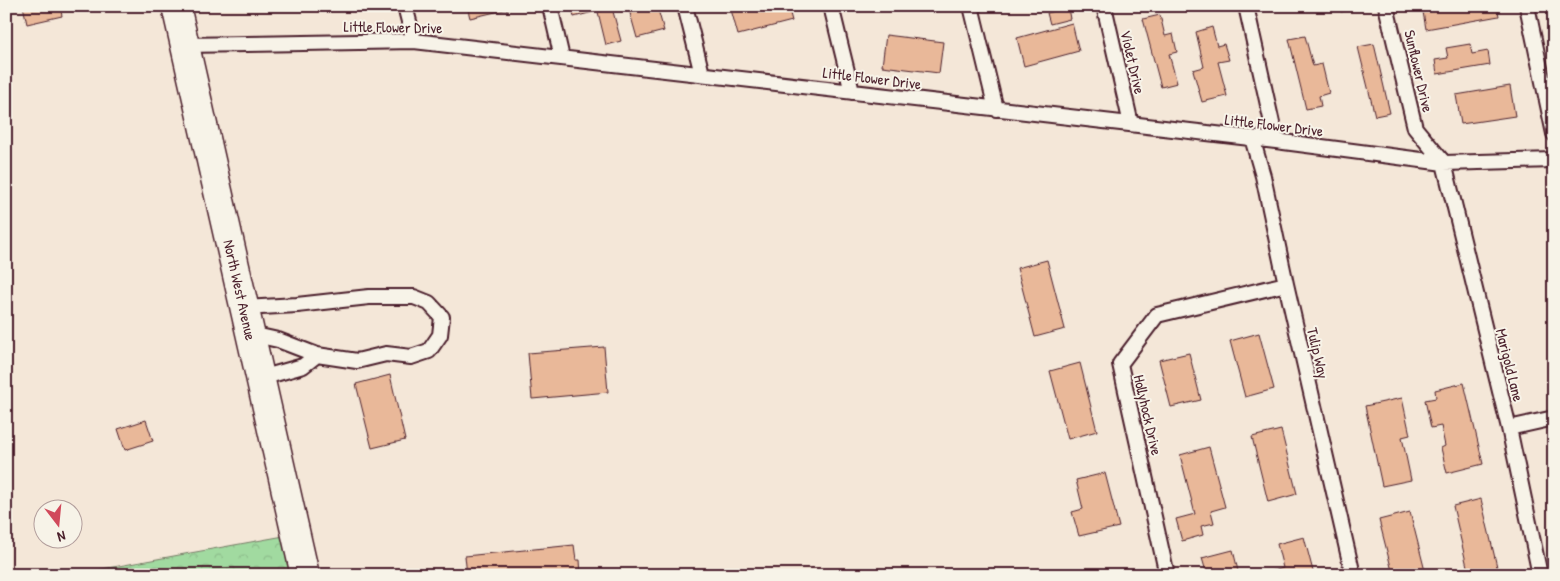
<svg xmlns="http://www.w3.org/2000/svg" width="1560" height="581" font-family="'Patrick Hand',sans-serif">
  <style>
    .forest { fill: url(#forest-crowns); stroke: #767c66 }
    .building { fill: #e9b899; stroke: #4a1f2b }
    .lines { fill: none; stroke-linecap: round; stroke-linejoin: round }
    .service-casing { stroke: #4a1f2b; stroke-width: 18 }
    .minor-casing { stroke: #4a1f2b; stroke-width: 31 }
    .service { stroke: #f7f3e8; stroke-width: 14 }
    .minor { stroke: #f7f3e8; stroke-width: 28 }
    .labels { text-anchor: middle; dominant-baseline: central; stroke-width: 4; stroke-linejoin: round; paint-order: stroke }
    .street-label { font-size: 15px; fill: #4a1f2b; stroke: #f7f3e8 }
  </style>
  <defs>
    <pattern id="forest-crowns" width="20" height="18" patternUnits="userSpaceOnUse" patternTransform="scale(1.25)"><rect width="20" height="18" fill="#a1daa0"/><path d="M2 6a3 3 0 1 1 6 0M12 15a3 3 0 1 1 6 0" fill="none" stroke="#8cbb8a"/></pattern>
  </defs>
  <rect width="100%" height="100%" fill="#f4e7d8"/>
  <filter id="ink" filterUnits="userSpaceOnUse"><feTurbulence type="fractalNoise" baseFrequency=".02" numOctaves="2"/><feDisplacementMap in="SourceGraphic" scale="10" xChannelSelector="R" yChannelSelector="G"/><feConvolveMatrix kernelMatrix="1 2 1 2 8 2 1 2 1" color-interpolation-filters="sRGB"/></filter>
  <g filter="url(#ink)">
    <path class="forest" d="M295,534L303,575H69Z"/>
    <path class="building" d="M23,6H60L62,16L27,24Z
      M310,6H340L311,11Z
      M467,6H517V7L470,18Z
      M571,6H591L593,12L574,17Z
      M628,6H657L664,31L637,38Z
      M730,6H788L792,21L738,35Z
      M1340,6H1356L1357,8L1341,12Z
      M1441,6H1464V8L1473,6H1497L1499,16L1426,29L1423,12L1441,9Z
      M612,8L621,41L606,45L598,12Z
      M1068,8L1070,19L1050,24L1047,13Z
      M1160,15L1165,36L1173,34L1177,52L1169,54L1177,83L1161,87L1143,19Z
      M1072,23L1079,51L1024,66L1017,38Z
      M1212,27L1217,46L1224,44L1229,60L1218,62L1227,96L1202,102L1193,70L1204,67L1196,32Z
      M886,35L943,42L939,73L882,66Z
      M1305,36L1313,66L1322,64L1329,93L1319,96L1321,106L1306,109L1289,39Z
      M1374,44L1390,113L1375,116L1358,47Z
      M1470,44L1472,54L1488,51L1490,65L1437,74L1435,60L1448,58L1446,48Z
      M1510,86L1515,116L1461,124L1456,95Z
      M1047,260L1065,329L1035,337L1017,268Z
      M1259,333L1274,389L1245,397L1230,341Z
      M604,347L608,392L532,399L528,353Z
      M1189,353L1201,400L1171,407L1159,360Z
      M1080,363L1097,431L1068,439L1050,371Z
      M390,375L405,440L372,448L356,384Z
      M1464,383L1483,464L1447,473L1441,448L1445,446L1441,426L1431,428L1425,400L1436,398L1435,390Z
      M1402,398L1410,435L1402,437L1411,480L1382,486L1365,406Z
      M146,420L153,441L125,450L118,429Z
      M1281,430L1297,494L1268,502L1252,437Z
      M1209,447L1225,507L1211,511L1214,523L1201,526L1203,535L1182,541L1176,519L1195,514L1180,455Z
      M1105,473L1119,527L1079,536L1072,512L1083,509L1076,480Z
      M1481,499L1498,571L1483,575H1469L1453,506Z
      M1410,512L1425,571L1411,575H1393L1379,520Z
      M1304,537L1314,575H1271L1270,572L1283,568L1277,544Z
      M574,545L576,560H580L581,575H467L465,556Z
      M1233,550L1239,575H1207L1202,558Z"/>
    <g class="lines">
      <g class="service-casing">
        <path id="service" d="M405,6L414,41
          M550,6L562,58
          M685,6L702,74
          M831,6L852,92
          M971,6L996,109
          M1104,6L1131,124
          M1246,6L1276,141
          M1386,6L1415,128L1444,163L1509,428L1540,575
          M1527,6L1554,134
          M185,45L414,41L1276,141L1444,163L1554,160
          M1252,138L1263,176L1286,284L1353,575
          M245,308L297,305L369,297H414L429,303L442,317L440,335L429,351L411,357L386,354L357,361L317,355L278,340L251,334
          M261,378L303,366L317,355
          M1509,428L1554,418
          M1167,575L1120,364L1157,315L1286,284"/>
      </g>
      <g class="minor-casing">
        <g id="minor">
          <path id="s1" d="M176,6L305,575"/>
        </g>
      </g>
      <use href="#service" class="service"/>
      <use href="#minor" class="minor"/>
    </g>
  </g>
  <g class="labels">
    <g class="street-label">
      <text transform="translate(393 27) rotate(1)">Little Flower Drive</text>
      <text transform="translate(1133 62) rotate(77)">Violet Drive</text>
      <text transform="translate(1419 71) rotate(77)">Sunflower Drive</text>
      <text transform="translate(872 78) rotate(7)">Little Flower Drive</text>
      <text transform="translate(1274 125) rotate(7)">Little Flower Drive</text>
      <text stroke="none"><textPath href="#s1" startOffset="291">North West Avenue</textPath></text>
      <text transform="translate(1318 353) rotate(77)">Tulip Way</text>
      <text transform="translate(1510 365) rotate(76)">Marigold Lane</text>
      <text transform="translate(1148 415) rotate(77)">Hollyhock Drive</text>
    </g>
  </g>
  <rect width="1560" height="581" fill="none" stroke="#f7f3e8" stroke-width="25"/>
  <rect x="12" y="12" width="1535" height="556" fill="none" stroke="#4a1f2b" stroke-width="2" filter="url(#ink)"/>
  <g transform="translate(58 524) rotate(164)"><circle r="24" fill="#f7f3e8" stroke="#b29e9c"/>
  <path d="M0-4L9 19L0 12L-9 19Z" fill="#d1495b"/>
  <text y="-8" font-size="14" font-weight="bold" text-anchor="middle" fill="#4a1f2b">N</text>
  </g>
</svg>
